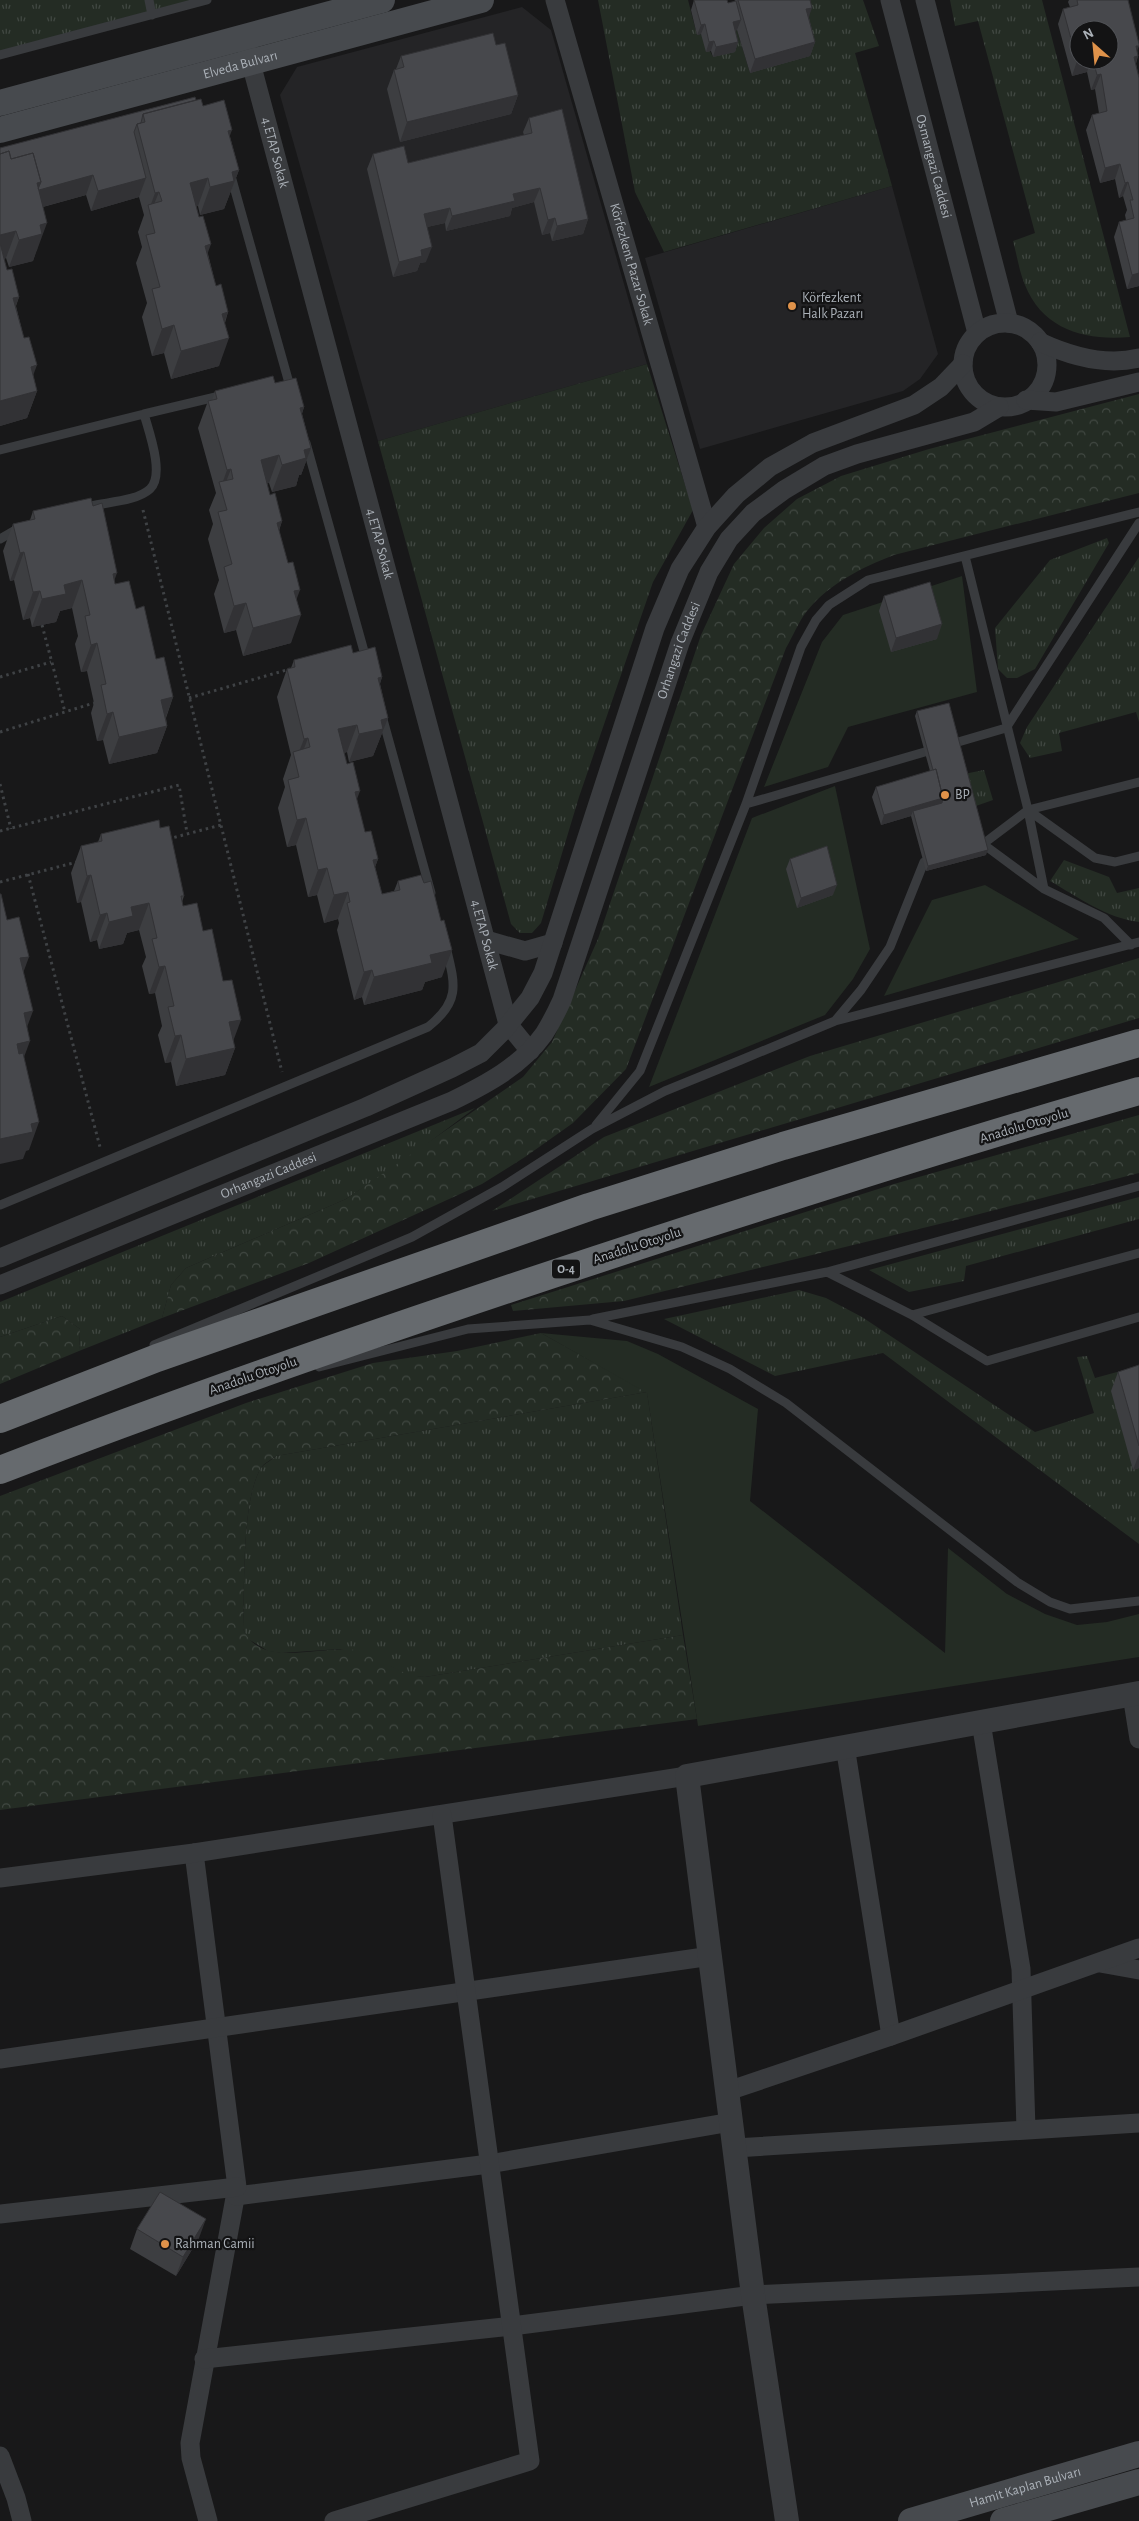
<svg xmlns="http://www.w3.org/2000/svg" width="1139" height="2521" font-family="'Alegreya Sans',sans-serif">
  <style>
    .built { fill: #242426 }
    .grass { fill: url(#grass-tufts) }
    .forest { fill: url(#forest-crowns) }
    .park { fill: #242c24 }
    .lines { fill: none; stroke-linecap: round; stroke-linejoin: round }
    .path { stroke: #3f4245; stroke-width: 3; stroke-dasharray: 2.5 4; stroke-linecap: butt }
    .service { stroke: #393b3e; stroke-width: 9 }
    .minor { stroke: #393b3e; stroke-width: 19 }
    .tertiary { stroke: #393b3e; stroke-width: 24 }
    .secondary { stroke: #474a4e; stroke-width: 26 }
    .motorway { stroke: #666a6e; stroke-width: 28 }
    .wall { fill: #3d3e41; fill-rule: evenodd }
    .shaded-wall { fill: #323235 }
    .building { fill: #47484c; stroke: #323235 }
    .poi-dot { fill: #df924a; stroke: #131314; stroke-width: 2 }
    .labels { text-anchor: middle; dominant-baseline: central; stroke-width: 4.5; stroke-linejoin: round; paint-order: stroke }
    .shield { fill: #131314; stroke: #7d8287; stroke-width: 1 }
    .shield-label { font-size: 12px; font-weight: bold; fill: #abb1b8 }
    .street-label { font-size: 14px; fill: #abb1b8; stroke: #131314 }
    .poi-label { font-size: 14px; fill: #abb1b8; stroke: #131314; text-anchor: start }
  </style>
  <defs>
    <pattern id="grass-tufts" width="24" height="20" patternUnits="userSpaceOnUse" patternTransform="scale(1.25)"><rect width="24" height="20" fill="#242c24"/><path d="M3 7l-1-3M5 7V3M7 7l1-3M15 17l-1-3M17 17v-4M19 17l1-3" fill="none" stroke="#414842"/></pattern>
    <pattern id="forest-crowns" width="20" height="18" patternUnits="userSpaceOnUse" patternTransform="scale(1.25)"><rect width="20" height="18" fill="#242c24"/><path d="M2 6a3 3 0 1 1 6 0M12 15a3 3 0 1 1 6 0" fill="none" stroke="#414842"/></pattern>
  </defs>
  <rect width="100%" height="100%" fill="#181819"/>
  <path class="built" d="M522,7L551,30L647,364L378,441L280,95L297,67Z
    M892,186L938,354L920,379L903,391L700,449L645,258Z"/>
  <path class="grass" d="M0,0H207L0,55Z
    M598,0H688L697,35L701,34L713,57L730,32L737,30L750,73L801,0H863L879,46L855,53L892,186L664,252L635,192Z
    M950,0H1042L1130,337C1086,341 1043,330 1025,285C1019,271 1017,255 1013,241L1035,233L978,21L955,26Z
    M647,364L693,510L653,582L579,797L541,923L532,933H520L511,924L378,441Z
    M1107,538L1109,543L1035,669L1017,678H1007L998,669L995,628L1050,560Z
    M1139,557V722L1136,712L1059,733L1062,751L1030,758L1020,743L1027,727Z
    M984,770L993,800L973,807L964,774Z
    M1064,860L1109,877L1117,893L1139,888V922C1106,918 1078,897 1050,881Z
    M475,1108L412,1155L346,1199L186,1268L171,1285L162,1318L79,1351L80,1329L62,1316L0,1337V1302Z
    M1139,1197V1219L966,1266L964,1281L909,1292L869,1270Z
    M799,1290L826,1298L862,1317L1035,1432L1094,1413L1077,1357L1087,1356L1095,1378L1139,1366V1544L883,1353L775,1376L664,1319Z
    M647,1392L683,1635L425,1677L408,1676L376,1658L340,1649L281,1653L268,1651L248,1639L243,1629C245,1589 241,1501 261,1468C265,1463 272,1460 276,1456Z"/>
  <path class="forest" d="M1139,394V493L894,555C861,568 830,583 807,611C799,621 793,636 786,648L626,1069L573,1123L525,1157L482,1184L309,1263L162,1318L171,1285L186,1268L346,1199L523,1077L552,1042L598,939L701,635L734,564L764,528L797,499L841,476L929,449Z
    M1139,958V1018L492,1211L604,1137L810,1056Z
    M1139,1115V1173L964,1218L624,1301L513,1311L511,1305L894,1184Z
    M62,1316L80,1329L79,1351L0,1384V1337Z
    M541,1333L647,1392L276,1456C271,1460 264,1463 261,1468C241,1501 245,1589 243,1629C262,1672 326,1642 361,1651C387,1658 394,1675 425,1677L683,1635L697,1719L0,1810V1496L246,1403L373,1363L457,1351Z"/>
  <path class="park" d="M962,576L977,692L848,727L828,767L764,787L822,642L843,615Z
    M835,786L870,949L853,979L825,1015L649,1087L752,818Z
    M985,885L1079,939L884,996L932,900Z
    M541,1333L627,1341L658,1354L758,1409L750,1501L945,1653L948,1548L1007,1594L1045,1614L1077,1625L1107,1622L1139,1614V1657L698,1726L647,1393Z"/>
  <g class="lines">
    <path class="path" d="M143,510L282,1072
      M42,625L65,712
      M0,677L51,662
      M189,698L290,669
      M0,732L94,703
      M0,784L11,829
      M0,831L179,785L187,833
      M168,839L221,825
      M28,874L100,1147
      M0,882L77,862"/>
    <path class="service" d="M149,0L152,15
      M0,55L207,0
      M231,176L291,390
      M144,414L224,395
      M306,443L367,662
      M0,450L144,414C149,432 165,475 150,489C137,501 108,502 91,506
      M0,539L19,528
      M965,556L1028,810L1044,889
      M382,716L431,893
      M948,745L1006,728L1139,523
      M746,804L935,749
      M1028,810L1095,858L1115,862L1139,856
      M983,844L1028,810L1139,782
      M978,846L983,844L1044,889L1104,918L1131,945
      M835,1021L861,990L890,947L924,862L935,858
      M596,1125L640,1071L746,804L801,647L816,620L829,605L868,580L1139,512
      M0,1205L428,1027C461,1001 455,984 446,947
      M827,1272L912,1315L987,1361L1139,1317
      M912,1315L1139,1253
      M593,1319L827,1272L1139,1186
      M154,1345L412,1237L502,1187L592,1129L665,1091L741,1060L835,1021L1139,942
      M319,1367L468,1329L590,1320L682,1347L730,1369L786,1403L1017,1582L1050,1602L1070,1609L1139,1601"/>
    <g class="minor">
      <path id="s1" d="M555,0L707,527"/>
      <path id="s2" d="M890,0L977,333"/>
      <path d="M925,0L1009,323"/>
      <path id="s3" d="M248,52L508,1024L530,1051"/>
      <circle cx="1005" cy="365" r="42"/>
      <path d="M1040,342C1070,356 1106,366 1139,358"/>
      <path d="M1026,400L1056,402L1139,382"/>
      <path d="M486,940L525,951L553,943"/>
      <path d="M0,1258L366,1107L452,1068L481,1053L504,1030L530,998L543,973L655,628L680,569L707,527L736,495L770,467L813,443L914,405L941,387L963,364"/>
      <path id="s4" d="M0,1285L452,1101C487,1084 521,1066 544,1034C551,1023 557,1011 562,1000L680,643L709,572L729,539L753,513L784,490L824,466L857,454L974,422L999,407"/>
      <path d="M1132,1695L1139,1739"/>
      <path d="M981,1722L1021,1969L1026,2129"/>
      <path d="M845,1746L891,2036"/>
      <path d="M194,1853L237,2187L190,2443L191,2458L208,2521"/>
      <path d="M0,1878L194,1853L687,1776"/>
      <path d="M1100,1963L1139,1970"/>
      <path d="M0,2059L711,1956"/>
      <path d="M728,2091L891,2036L1139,1948"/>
      <path d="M735,2148L1139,2123"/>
      <path d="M236,2196L489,2164L731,2122"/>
      <path d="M0,2214L237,2187"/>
      <path d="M204,2359L512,2326L753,2295L1139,2277"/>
      <path d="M0,2456L16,2498L22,2521"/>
      <path d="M334,2521L530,2461L442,1815"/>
    </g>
    <path class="tertiary" d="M787,2521L753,2295L687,1776L1139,1693"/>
    <g class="secondary">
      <path d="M0,103L382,0"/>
      <path id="s5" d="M0,130L481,0"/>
      <path id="s6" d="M911,2521L1139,2454"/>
      <path d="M1003,2521L1139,2482"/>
    </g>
    <path class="motorway" d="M0,1419L157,1358L589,1207L783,1146L1139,1043
      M0,1470C223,1384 450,1307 678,1233C831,1184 984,1135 1139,1091"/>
  </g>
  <path class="wall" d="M694,0L728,3L734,2L735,0H810L809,18L815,42L810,56L750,73L737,30L735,31L738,42L735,52L713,57L711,51L706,52L701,34L697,35L691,10Z
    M1069,0H1128L1138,56L1136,64L1139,78V286L1127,289L1114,237L1119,222L1126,220L1125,215L1127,210L1123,196L1119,198L1115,179L1100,183L1086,130L1092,115L1099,113L1095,89L1091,90L1087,72L1072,76L1058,24L1063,9L1070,7L1068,2ZM1109,30V60H1079Z
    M401,56L518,95L511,114L400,142L387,89L394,70L396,69Z
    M196,100L203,106L230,137L239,170L224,209L200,215L198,206H196L216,286L228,312L225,323L219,366L171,379L164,353L152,356L142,317L147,303L136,263L142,247L138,232L144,215L139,197L91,211L86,195L43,207L37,250L36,251L33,261L9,267L6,258L4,259L7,270L19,297L16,306L37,391L27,418L0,426V148Z
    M529,118L588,219L583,234L552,241L550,233L542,235L534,202L512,208L510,216L446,231L445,223L427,227L426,262L420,263L417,271L393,277L367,169L373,154L408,163L524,135L523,132Z
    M275,383L304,407L302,414L311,448L301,475H299L296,486L272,492L269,483H267L270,495L282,521L279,531L296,600L291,643L243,656L236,630L224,633L214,594L219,580L208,539L213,524L209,510L216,493L198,428L208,401L212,400L215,391Z
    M93,506L115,584L136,609L156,659L173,697L166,718L167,726L157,753L109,764L103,740L97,741L91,713L94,703L87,671L81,672L75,644L78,636L72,608L60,611L56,622L32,627L30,618L23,620L14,580L10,581L3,551L13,524L30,520L33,511Z
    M884,596L937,639L891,652L879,611Z
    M353,653L382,677L380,684L388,718L373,756L349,762L347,752L344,753L365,832L378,859L375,867L382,894L394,891L398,881L442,977L425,982L422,990L364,1005L362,997L354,1000L337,930L339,923L338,919L324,923L317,895L308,897L296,845L287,847L278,808L285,787L283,779L291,755L277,697L287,669L291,668L294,660Z
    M917,711L986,855L926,871L911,816L881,825L872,797L876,787L930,771L915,716Z
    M160,828L184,896L182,902L183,906L203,931L235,1048L225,1075L176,1086L171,1062L165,1063L158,1035L162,1026L155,993L149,994L142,966L146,957L139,930L127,933L123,944L99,949L97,940L90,942L81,902L77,903L71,873L81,846L98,842L101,834Z
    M790,859L833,895L797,908L786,869Z
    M1139,1365V1468L1133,1470L1111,1391L1118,1372Z
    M137,2229L199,2238L176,2276L130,2249Z"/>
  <path class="shaded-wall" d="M812,8L807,22L806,9Z
    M741,20L737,30L730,32L733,22Z
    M705,24L701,34L697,35L701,25Z
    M714,41L711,51L706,52L709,42Z
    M738,42L735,52L713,57L716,47Z
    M815,42L810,56L750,73L755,59Z
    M1136,46H1139L1135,57L1138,56L1133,71Z
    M1080,60H1091L1087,72L1072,76L1077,61Z
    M1101,74L1095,89L1091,90L1097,75Z
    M518,95L511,114L400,142L407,122Z
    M232,130L222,157L228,131Z
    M1120,164L1115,179L1100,183L1105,168Z
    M239,170L224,209L200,215L210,187L232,172Z
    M93,175L86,195L31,210L37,183Z
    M146,178L139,197L91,211L98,191Z
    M208,178L198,206L180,211L190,183Z
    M1128,182L1123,196L1119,198L1125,183Z
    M540,188L534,202L512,208L510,216L446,231L452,216L513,194Z
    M159,192L150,214L149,210L155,193Z
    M450,208L445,223L418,229L424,214Z
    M555,218L550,233L542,235L548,220Z
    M588,219L583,234L552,241L557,226Z
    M47,223L33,261L9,267L19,240L40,225Z
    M16,231L6,258L0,260V235Z
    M211,244L201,272L205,246Z
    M432,247L426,262L420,263L417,271L393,277L399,262L421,250Z
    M1139,273V286L1127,289L1132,275Z
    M19,297L9,324L13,298Z
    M228,312L218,340L222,314Z
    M174,325L164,353L152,356L162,329Z
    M229,338L219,366L171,379L181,351Z
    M37,365L27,392L31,367Z
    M37,391L27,418L0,426V401Z
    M304,407L294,435L300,408Z
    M311,448L301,475H299L296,486L272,492L282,465L304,450Z
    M279,455L269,483L251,488L261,460Z
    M231,469L222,492L221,487L227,470Z
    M282,521L272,549L277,523Z
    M24,552L14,580L10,581L20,553Z
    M117,573L107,601L113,574Z
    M82,580L72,608L60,611L56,622L32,627L42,599L64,585Z
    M300,590L290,617L294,591Z
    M40,591L30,618L23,620L33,592Z
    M246,603L236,630L224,633L234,606Z
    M301,615L291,643L243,656L253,628Z
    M942,624L937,639L891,652L896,638Z
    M97,643L87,671L81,672L91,645Z
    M382,677L372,705L378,678Z
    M173,697L163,725L161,700Z
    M113,712L103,740L97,741L107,714Z
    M388,718L373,756L349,762L359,734L381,720Z
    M357,725L347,752L328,757L338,729Z
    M167,726L157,753L109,764L119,737Z
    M308,738L298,765L295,762L304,739Z
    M360,791L350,818L355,792Z
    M943,798L940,808L913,811L911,816L881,825L884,815Z
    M306,818L296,845L287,847L297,820Z
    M988,850L986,855L926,871L928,866Z
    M378,859L368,886L373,860Z
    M327,868L317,895L308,897L318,870Z
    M91,875L81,902L77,903L87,876Z
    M837,885L833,895L797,908L801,898Z
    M348,892L338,919L324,923L334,895Z
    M149,903L139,930L127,933L123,944L99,949L109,922L131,907Z
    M107,913L97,940L90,942L100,915Z
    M452,950L442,977L425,982L422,990L364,1005L374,977L430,955Z
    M29,957L19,984L20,958Z
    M165,966L155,993L149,994L159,967Z
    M372,970L362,997L354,1000L364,972Z
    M33,1011L23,1038L24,1013Z
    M241,1020L231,1047L229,1022Z
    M181,1035L171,1062L165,1063L175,1036Z
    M30,1041L20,1068L17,1044Z
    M235,1048L225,1075L176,1086L186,1059Z
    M39,1122L29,1150L26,1151L23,1159L0,1164V1139L31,1124Z
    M1139,1454V1468L1133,1470Z
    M206,2219L199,2238L176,2276L183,2257Z"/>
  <path class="building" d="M694,0H727L728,3L736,1L741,20L733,22L738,42L716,47L714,41L709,42L705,24L701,25Z
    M738,0H810L812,8L806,9L815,42L755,59Z
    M1077,0H1128L1139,44V46H1136L1138,56L1134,57L1139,78V273L1132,275L1119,222L1134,218L1130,200H1133L1128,182L1125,183L1120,164L1105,168L1092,115L1107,111L1101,74L1097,75L1093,60H1109V30H1079V60H1080L1077,61L1063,9L1078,5Z
    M493,33L496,45L505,43L518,95L407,122L394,70L404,67L401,56Z
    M195,97L196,100L143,114L141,123L137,124L134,132L146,178L98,191L93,175L39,190L38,189L41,182L33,153L11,159L9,151L0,154V148Z
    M201,99L203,106L224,100L232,130L228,131L239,170L232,172L234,181L210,187L208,178L190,183L199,217L203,216L211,244L205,246L216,286L221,284L228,312L222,314L229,338L181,351L174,325L162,329L152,289L160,287L146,235L155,233L148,205L162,201L159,192L155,193L137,124L145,122L143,114Z
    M562,109L588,219L557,226L555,218L548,220L540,188L513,194L515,201L452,216L450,208L424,214L432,247L421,250L422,256L399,262L373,154L404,146L408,163L532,133L529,118Z
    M9,151L11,159L33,153L41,182L37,183L47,223L40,225L42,234L19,240L16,231L0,235V154Z
    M0,243L7,270L12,269L19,297L13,298L24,338L29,337L37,365L31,367L37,391L0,401Z
    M273,376L275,383L296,378L304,407L300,408L311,448L304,450L306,458L282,465L279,455L261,460L270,495L275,493L282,521L277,523L288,563L293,562L300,590L294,591L301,615L253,628L246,603L234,606L224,567L232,564L218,512L227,510L219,482L233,479L231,469L227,470L208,401L217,399L215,391Z
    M91,498L93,506L102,503L117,573L113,574L115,584L129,581L136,609L144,606L156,659L164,657L173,697L161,700L167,726L119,737L113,712L107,714L101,685L106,684L97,643L91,645L85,616L90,615L82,580L64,585L66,594L42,599L40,591L33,592L24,552L20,553L13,524L35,519L33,511Z
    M930,582L942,624L896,638L884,596Z
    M351,645L353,653L375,647L382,677L378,678L388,718L381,720L383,729L359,734L357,725L338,729L347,764L353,762L360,791L355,792L365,832L371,831L378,859L373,860L382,894L400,890L398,881L421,875L424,883L431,881L441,921L444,920L452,950L430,955L432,963L374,977L372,970L364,972L347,903L350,902L348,892L334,895L327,868L318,870L306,818L297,820L288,780L299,777L293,752L310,747L308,738L304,739L287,669L295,667L294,660Z
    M949,703L988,850L928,866L913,811L942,803L943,798L936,769L933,770L917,711Z
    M936,769L943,798L884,815L876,787Z
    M159,820L160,828L169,826L184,896H181L183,906L197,903L203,931L212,929L223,981L232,980L241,1020L229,1022L235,1048L186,1059L181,1035L175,1036L168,1007L174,1006L165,966L159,967L152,939L157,938L149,903L131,907L133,916L109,922L107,913L100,915L91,875L87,876L81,846L102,841L101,834Z
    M827,846L837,885L801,898L790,859Z
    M0,894H1L7,920L19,917L29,957L20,958L33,1011L24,1013L30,1041L17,1044L19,1054L23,1053L39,1122L31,1124L33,1132L0,1139Z
    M1139,1365V1446L1118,1372Z
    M160,2192L206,2219L183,2257L137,2229Z"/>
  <g class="poi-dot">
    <circle cx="792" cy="306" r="5"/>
    <circle cx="945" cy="795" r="5"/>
    <circle cx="165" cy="2244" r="5"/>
  </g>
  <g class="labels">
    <rect class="shield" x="552" y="1259.5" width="28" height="19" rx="4"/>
    <g class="shield-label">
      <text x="566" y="1269">O-4</text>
    </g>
    <g class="street-label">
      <text stroke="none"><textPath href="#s5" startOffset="249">Elveda Bulvarı</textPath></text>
      <text stroke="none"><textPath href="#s3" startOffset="104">4.ETAP Sokak</textPath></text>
      <text stroke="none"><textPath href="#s2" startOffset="172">Osmangazi Caddesi</textPath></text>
      <text stroke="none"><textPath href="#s1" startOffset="275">Körfezkent Pazar Sokak</textPath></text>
      <text stroke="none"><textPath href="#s3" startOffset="509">4.ETAP Sokak</textPath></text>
      <text stroke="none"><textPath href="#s4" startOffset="1010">Orhangazi Caddesi</textPath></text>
      <text stroke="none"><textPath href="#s3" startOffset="914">4.ETAP Sokak</textPath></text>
      <text transform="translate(1024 1126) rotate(-17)">Anadolu Otoyolu</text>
      <text stroke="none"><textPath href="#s4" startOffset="290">Orhangazi Caddesi</textPath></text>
      <text transform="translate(637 1246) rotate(-18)">Anadolu Otoyolu</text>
      <text transform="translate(253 1376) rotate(-19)">Anadolu Otoyolu</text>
      <text stroke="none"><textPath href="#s6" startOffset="119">Hamit Kaplan Bulvarı</textPath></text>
    </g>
    <g class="poi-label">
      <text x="802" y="298">Körfezkent<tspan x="802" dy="16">Halk Pazarı</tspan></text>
      <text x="955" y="795">BP</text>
      <text x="175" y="2244">Rahman Camii</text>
    </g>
  </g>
  <g transform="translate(1094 45) rotate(333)"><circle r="24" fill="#131314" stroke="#505256"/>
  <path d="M0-4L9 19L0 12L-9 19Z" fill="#df924a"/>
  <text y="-8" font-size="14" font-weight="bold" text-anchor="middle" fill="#abb1b8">N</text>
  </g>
</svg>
